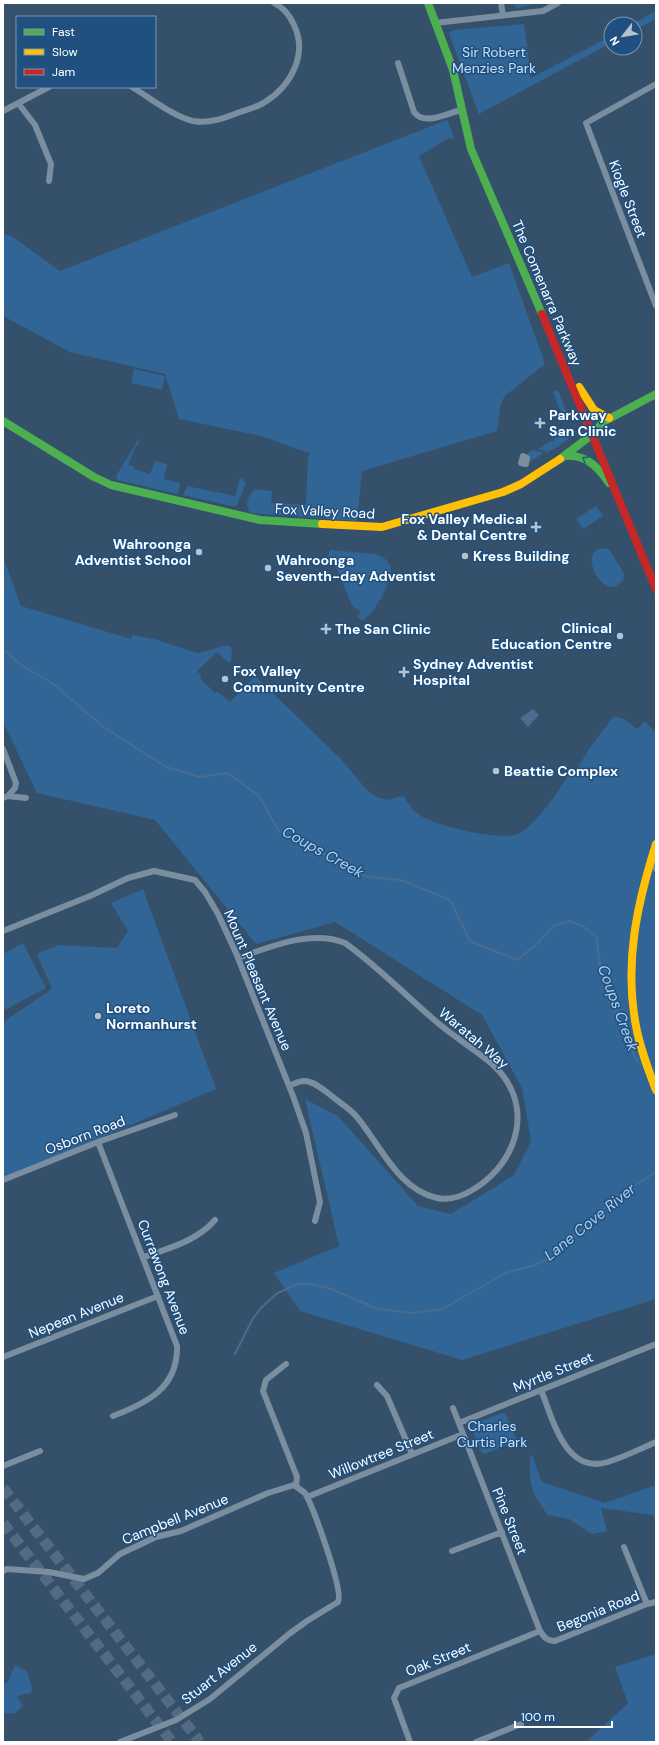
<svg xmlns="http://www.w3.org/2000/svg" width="659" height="1745" font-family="'DM Sans',sans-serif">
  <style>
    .green { fill: #306596 }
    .water { fill: #4a6c8f }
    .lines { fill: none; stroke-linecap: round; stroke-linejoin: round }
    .stream { stroke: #4a6c8f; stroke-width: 2 }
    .highway-tunnel { stroke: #536a80; stroke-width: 11; stroke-dasharray: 11 5.5; stroke-linecap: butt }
    .street { stroke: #7b8ea0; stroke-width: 6 }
    .fast { stroke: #4caf50; stroke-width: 8 }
    .slow { stroke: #ffc107; stroke-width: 8 }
    .jam { stroke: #c62828; stroke-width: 8 }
    .oneway { stroke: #245a7b }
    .poi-dot { fill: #b8c2cb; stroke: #1f5080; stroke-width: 1.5 }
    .labels { text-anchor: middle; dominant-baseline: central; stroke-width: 3; stroke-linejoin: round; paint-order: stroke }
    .park-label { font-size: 14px; fill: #c9e0f6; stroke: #1f5080 }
    .street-label { font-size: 14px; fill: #fff; stroke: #1f5080 }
    .poi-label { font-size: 14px; font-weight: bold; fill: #fff; stroke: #1f5080; text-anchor: start }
    .water-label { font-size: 15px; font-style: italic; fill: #b0d1f0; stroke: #1f5080 }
  </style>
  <rect width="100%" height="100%" fill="#35506a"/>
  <path class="green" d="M511,3H539L517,8Z
    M656,11V19L635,30V24H633Z
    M524,24L531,78L611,36V43L479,114L449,34L451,31L455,30Z
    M447,120L455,139L449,138L419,156L472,277L509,263L545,364L505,396L501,403L497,431L362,471L357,521L250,513C244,504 248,496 255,489L272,491L271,503L306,505L308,456L311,454L261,436L179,419L165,374L70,352L3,316V233L13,237L60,271Z
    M134,369L165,376L162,390L131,383Z
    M558,390L569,418L565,422L553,392Z
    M567,430L573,432C567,443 555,448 545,454L546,451L538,449L550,441L553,442L556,437L559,438L560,435L566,433Z
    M139,438L138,445L136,446L128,465L133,466L134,469L150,474L155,461L167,464L164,479L180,483L178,494L117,480L116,476Z
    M533,450L544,453L526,464L528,453Z
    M242,478L246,483L236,507L183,495L187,486L235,496L240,479Z
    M596,506L603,516L583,529L576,519Z
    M606,548L610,550L624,574L623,581L615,587C600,590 584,561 596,550Z
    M330,550L375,554C402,562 388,583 380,601L379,600L374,610L363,621L357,617L361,611L353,607L351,603L336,567L333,561L327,558Z
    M3,557L21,606L131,639L132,635L154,639L197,653L214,649L221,646H230L232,649L231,661L229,663L217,652L197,671L202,676L200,678L215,693L217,691L230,702L255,676L341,759L367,790L377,797L387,800L403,796C407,801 412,810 418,814C434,826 499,841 518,834C535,827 563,785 572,769L576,770L591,746L614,716L624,719L637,729L645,721L656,733V1299L462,1360L300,1311L274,1273L339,1246L305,1099L338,1116L418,1206L451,1214L514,1175L531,1141L522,1088L482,1015L335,922L256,944L155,820L37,793L3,722Z
    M143,889L216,1089L3,1179V1022L52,989L37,954L58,945L117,948L128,931L111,903Z
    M23,943L46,988L3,1011V954Z
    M502,1413L506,1415L517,1441L485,1454L481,1452L472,1428L474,1424Z
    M531,1453L542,1482L605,1503L656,1485V1520L652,1515L601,1508L607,1531L592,1534L569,1519L548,1515C530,1491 528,1483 531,1453Z
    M656,1654V1742H586L628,1703L615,1667Z
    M15,1665L27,1671L32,1687L31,1693L17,1696L23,1706L15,1713L3,1714V1683H7Z"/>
  <path class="water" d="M533,709L539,715L528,727L520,718Z"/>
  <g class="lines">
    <path class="stream" d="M3,649L21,665L52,683L105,728L166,767L200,777L228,773L259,796L279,831L368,877L401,880L450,900L470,941L517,960L538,943L554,925L570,921L584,927L596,936L601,972L625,1035L637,1061
      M235,1354L252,1320L261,1308L276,1294L297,1284H309L329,1288L378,1309L413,1313L442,1309L506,1273L535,1265L553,1256L617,1196L656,1172"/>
    <path class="highway-tunnel" d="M3,1488L200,1742
      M3,1523L172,1742"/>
    <path class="street" d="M501,3L503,15
      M435,23L543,11L558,3
      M398,63L414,112C424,126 446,114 461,110
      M656,84L586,123L656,306
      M132,87C149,97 174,117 193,121C209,124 225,118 240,112C248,109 258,107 265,102C291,86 308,54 294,25C290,16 283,7 274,3
      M18,103L35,125L51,164L49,181
      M3,111L49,87
      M523,456L527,458L526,464L521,463Z
      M3,749L16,783L15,788L8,796
      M3,798L8,796L26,798
      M651,858L656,869
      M3,931L90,896L128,878L154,871L195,880L205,892L218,914L236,953L293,1096L306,1133L320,1202L315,1221
      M238,958C270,947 312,929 345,943C376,965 403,993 432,1018C451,1035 473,1048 492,1064C535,1102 520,1161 474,1189C463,1196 451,1201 437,1198C398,1190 380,1144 356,1116C348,1107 337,1101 328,1093C321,1088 313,1081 304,1081C299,1081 294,1084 290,1085
      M98,1142L177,1346C178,1388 147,1403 113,1416
      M3,1180L98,1142L175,1115
      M144,1257C169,1248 197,1241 215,1220
      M3,1357L158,1296
      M286,1364L266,1380L263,1391L297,1477L296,1486
      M377,1385L387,1396L412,1454
      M541,1390C553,1419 565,1475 608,1462C624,1457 640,1449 656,1442
      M453,1408L540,1631C544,1637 547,1641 555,1641L647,1604L656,1602
      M459,1423L656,1344
      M3,1466L40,1451
      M307,1497L463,1434
      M624,1547L647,1604
      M452,1551L502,1532
      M3,1571L7,1569L49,1572L84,1579L98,1573L120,1554L156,1537L181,1531L268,1493L294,1485L305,1493C313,1507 344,1591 338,1602L307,1621L289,1634L210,1699L176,1720L120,1742
      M410,1742L394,1698L399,1688L540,1631
      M476,1742L521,1724"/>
    <path class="fast" d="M428,3L453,70L471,149L542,314
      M3,421L94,477L111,485L260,520L322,524
      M565,456C586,454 598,467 609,483
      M560,459L593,434L603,422L656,394"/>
    <path class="slow" d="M579,387L594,410L609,418
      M322,524L382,527L503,492L521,484L560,459
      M656,844C637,904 624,963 636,1026C640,1048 648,1069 656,1090"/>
    <path class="jam" d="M542,314L656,589"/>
  </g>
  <defs><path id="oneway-chevron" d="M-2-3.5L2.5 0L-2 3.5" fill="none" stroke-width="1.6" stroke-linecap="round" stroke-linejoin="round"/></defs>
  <use class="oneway" href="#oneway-chevron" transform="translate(585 459) rotate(-150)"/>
  <g class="poi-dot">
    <path d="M538 417h4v4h4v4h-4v4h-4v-4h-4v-4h4z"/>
    <path d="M534 521h4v4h4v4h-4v4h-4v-4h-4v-4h4z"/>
    <circle cx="199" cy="552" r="4"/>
    <circle cx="465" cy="556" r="4"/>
    <circle cx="268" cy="568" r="4"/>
    <path d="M324 623h4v4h4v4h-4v4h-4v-4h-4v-4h4z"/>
    <circle cx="620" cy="636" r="4"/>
    <path d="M402 666h4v4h4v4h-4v4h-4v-4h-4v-4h4z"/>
    <circle cx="225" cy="679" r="4"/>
    <circle cx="496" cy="771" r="4"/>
    <circle cx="98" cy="1016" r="4"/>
  </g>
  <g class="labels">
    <g class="park-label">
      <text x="494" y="52">Sir Robert<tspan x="494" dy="16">Menzies Park</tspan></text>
      <text x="492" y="1426">Charles<tspan x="492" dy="16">Curtis Park</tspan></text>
    </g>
    <g class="street-label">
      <text transform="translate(628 199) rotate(69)">Kiogle Street</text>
      <text transform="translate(547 293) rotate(67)">The Comenarra Parkway</text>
      <text transform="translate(325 511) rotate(3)">Fox Valley Road</text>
      <text transform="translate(258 980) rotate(67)">Mount Pleasant Avenue</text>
      <text transform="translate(474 1038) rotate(40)">Waratah Way</text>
      <text transform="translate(85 1135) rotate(-21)">Osborn Road</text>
      <text transform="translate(164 1277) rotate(69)">Currawong Avenue</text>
      <text transform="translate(76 1315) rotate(-22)">Nepean Avenue</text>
      <text transform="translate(553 1372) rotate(-22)">Myrtle Street</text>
      <text transform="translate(381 1454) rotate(-22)">Willowtree Street</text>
      <text transform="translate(175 1519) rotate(-22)">Campbell Avenue</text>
      <text transform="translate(510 1521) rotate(68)">Pine Street</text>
      <text transform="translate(598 1611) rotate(-22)">Begonia Road</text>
      <text transform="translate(438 1659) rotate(-22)">Oak Street</text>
      <text transform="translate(219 1673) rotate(-38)">Stuart Avenue</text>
    </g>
    <g class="poi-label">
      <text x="549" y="415">Parkway<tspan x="549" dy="16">San Clinic</tspan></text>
      <text x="527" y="519" text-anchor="end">Fox Valley Medical<tspan x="527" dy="16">&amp; Dental Centre</tspan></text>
      <text x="191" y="544" text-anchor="end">Wahroonga<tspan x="191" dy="16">Adventist School</tspan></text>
      <text x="473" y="556">Kress Building</text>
      <text x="276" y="560">Wahroonga<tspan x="276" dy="16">Seventh-day Adventist</tspan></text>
      <text x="612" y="628" text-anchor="end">Clinical<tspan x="612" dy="16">Education Centre</tspan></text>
      <text x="335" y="629">The San Clinic</text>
      <text x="413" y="664">Sydney Adventist<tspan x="413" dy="16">Hospital</tspan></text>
      <text x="233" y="671">Fox Valley<tspan x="233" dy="16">Community Centre</tspan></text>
      <text x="504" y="771">Beattie Complex</text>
      <text x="106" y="1008">Loreto<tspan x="106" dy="16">Normanhurst</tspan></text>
    </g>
    <g class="water-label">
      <text transform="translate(323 852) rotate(29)">Coups Creek</text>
      <text transform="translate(618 1008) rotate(70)">Coups Creek</text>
      <text transform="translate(590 1222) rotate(-39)">Lane Cove River</text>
    </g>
  </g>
  <rect width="659" height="1745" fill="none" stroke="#ffffff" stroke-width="8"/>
  <rect x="16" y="16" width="140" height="72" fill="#1f5080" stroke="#7996b3"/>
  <rect x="24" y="29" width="20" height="6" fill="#4caf50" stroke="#7996b3"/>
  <text x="52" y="36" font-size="12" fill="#ffffff">Fast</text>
  <rect x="24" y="49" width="20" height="6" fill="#ffc107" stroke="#7996b3"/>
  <text x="52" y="56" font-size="12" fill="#ffffff">Slow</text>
  <rect x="24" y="69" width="20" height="6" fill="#c62828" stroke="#7996b3"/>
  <text x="52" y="76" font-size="12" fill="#ffffff">Jam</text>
  <g transform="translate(623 36) rotate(239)"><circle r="19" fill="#1f5080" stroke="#7996b3"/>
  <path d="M0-3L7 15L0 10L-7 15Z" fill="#b8c2cb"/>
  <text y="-6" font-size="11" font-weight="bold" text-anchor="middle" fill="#ffffff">N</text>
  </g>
  <path d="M515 1721v6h97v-6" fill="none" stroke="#ffffff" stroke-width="2"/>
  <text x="521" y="1721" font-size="12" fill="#ffffff" stroke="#1f5080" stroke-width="3" paint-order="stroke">100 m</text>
</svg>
